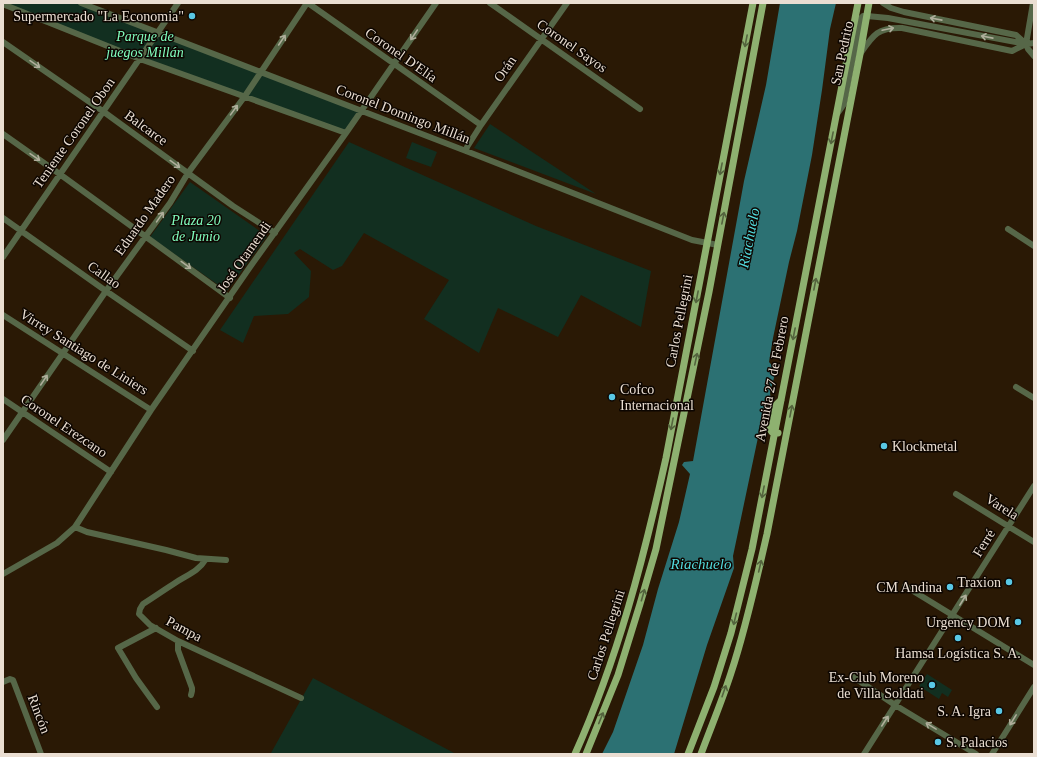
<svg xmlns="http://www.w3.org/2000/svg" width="1037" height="757" font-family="Georgia,serif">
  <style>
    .green { fill: #122f20 }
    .water { fill: #2c7173 }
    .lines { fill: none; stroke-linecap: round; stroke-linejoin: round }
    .minor { stroke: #566748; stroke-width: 6 }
    .major { stroke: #8eb170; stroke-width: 7 }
    .oneway { stroke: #afae9b }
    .oneway2 { stroke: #54643e }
    .poi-dot { fill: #59c8e5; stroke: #0d0601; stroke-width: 1.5 }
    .labels { text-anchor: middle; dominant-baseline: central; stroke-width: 3; stroke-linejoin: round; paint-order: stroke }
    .poi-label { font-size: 14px; fill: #eaded2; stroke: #0d0601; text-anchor: end }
    .park-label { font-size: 14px; font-style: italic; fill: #80fdbd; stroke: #0d0601 }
    .street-label { font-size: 14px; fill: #eaded2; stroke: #0d0601 }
    .water-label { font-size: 15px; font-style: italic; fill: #52d9dc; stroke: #0d0601 }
  </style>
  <rect width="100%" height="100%" fill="#2a1905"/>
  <path class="green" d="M5,3H81L361,111L346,133L140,59Z
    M490,124L596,194L474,148Z
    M349,142L536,226L651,271L641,327L581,295L558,337L498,308L479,353L424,319L449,280L364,233L342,266L333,270L300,249L294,253L311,271L309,297L288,314L254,316L243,343L220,330Z
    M412,142L437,152L431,167L406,158Z
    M190,182L267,236L227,291L150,237Z
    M927,674L952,690L948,697L942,693L939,699L919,686Z
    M313,678L456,754H272L271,753Z"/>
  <path class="water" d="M780,3H836L830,29L822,90L812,155L797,231L789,262L773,338L769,362L776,370L770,393L771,400L770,406L764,409L733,556L734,568L707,645L674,754H602L613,732L643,645L658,589L679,522L690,474L682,465L684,462L693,461L744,181L766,85Z"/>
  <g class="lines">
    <path class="minor" d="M81,3L466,151L692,240L718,245
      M308,3L481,125
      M490,3L640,109
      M883,3L891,8L904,12L1016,35L1026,44L1028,49L1034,56
      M5,5L140,59L346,133
      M3,42L104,112L233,206L275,233
      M1026,44L1033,3
      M860,54C873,35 878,27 902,28L1012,51L1026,44
      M837,114L844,104L861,18L863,16H867L888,18L1026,44L1034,43
      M3,134L61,175L230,298
      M466,151L467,147L481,125L567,3
      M3,218L106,291L193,351
      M1008,229L1034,246
      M3,257L178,3
      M3,315L151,410
      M1016,387L1034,398
      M3,399L111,472
      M3,440L106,291L148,233L170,203L188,173L245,96L307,3
      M956,494L1034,542
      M75,527L87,532L166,550L196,558L226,560
      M206,559C198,572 187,575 175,583C164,590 154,597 143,604L140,609L139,614L150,625L178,641L301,698
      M3,574L57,543L75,527L151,410L250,267L346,133L436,3
      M905,586L1034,665
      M156,628L118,648L136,678L157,707
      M178,641V650L192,688V691L191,695
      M852,676L895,705L976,754
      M3,682L10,679L13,680L41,754
      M864,754L1034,486
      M992,754L1034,687"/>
    <path class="major" d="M778,433L772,432L770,429L774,407L781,400
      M575,754C618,658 643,561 666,458L753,3
      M586,754L618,675L640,604L656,549L709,292L763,3
      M688,754L714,687L731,633L752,549L781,400L858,3
      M701,754C711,727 722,701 731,673C746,628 756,581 767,534L860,54L869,3"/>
  </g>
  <defs><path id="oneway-shaft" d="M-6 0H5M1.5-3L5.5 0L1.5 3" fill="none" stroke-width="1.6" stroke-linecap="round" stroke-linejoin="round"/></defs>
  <g class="oneway">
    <use href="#oneway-shaft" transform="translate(936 19) rotate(-169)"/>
    <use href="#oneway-shaft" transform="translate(888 29) rotate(-12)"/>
    <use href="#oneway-shaft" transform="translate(414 35) rotate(124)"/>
    <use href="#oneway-shaft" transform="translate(987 37) rotate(-169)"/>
    <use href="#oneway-shaft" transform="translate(282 40) rotate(-56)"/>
    <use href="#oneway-shaft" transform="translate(35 64) rotate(35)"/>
    <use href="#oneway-shaft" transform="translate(234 110) rotate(-54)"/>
    <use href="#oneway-shaft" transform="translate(35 157) rotate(35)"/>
    <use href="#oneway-shaft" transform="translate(175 164) rotate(36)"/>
    <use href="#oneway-shaft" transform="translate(160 217) rotate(-55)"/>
    <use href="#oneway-shaft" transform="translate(186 265) rotate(36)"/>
    <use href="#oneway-shaft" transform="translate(44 380) rotate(-56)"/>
    <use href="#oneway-shaft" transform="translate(963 600) rotate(-58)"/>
    <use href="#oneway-shaft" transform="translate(1013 720) rotate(122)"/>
    <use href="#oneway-shaft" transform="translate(885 721) rotate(-57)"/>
    <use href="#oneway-shaft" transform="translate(931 726) rotate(-149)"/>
  </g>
  <g class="oneway2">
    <use href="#oneway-shaft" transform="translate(746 41) rotate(101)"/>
    <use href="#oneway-shaft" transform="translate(832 138) rotate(101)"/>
    <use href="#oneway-shaft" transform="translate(721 169) rotate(101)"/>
    <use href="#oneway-shaft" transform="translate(723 218) rotate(-79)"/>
    <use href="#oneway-shaft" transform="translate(815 284) rotate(-79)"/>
    <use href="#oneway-shaft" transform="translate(697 297) rotate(101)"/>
    <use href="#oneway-shaft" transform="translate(794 334) rotate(101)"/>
    <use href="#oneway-shaft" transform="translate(696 359) rotate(-78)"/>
    <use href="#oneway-shaft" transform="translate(791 411) rotate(-79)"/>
    <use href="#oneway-shaft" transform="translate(672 424) rotate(101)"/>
    <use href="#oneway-shaft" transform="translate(763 492) rotate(101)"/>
    <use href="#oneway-shaft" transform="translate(760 566) rotate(-77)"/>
    <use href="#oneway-shaft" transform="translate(643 595) rotate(-74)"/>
    <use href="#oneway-shaft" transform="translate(735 619) rotate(104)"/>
    <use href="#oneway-shaft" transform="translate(724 691) rotate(-71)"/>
    <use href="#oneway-shaft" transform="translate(601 718) rotate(-68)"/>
  </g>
  <g class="poi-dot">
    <circle cx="192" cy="16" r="4"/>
    <circle cx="612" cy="397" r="4"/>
    <circle cx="884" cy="446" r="4"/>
    <circle cx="1009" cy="582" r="4"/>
    <circle cx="950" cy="587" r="4"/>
    <circle cx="1018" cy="622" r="4"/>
    <circle cx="958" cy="638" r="4"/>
    <circle cx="932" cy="685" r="4"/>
    <circle cx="999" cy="711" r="4"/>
    <circle cx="938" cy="742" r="4"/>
  </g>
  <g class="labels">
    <g class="poi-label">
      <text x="184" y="16">Supermercado "La Economia"</text>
      <text x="620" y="389" text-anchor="start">Cofco<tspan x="620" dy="16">Internacional</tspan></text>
      <text x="892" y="446" text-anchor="start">Klockmetal</text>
      <text x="1001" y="582">Traxion</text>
      <text x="942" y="587">CM Andina</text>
      <text x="1010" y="622">Urgency DOM</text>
      <text x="958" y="653" text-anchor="middle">Hamsa Logística S. A.</text>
      <text x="924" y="677">Ex-Club Moreno<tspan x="924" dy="16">de Villa Soldati</tspan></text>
      <text x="991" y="711">S. A. Igra</text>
      <text x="946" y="742" text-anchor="start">S. Palacios</text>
    </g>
    <g class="park-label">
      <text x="145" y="36">Parque de<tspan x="145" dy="16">juegos Millán</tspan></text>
      <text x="196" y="220">Plaza 20<tspan x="196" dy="16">de Junio</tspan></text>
    </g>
    <g class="street-label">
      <text transform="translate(572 46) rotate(35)">Coronel Sayos</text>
      <text transform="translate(842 53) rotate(-78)">San Pedrito</text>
      <text transform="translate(401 55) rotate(35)">Coronel D'Elía</text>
      <text transform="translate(505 69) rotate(-55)">Orán</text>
      <text transform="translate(403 114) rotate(21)">Coronel Domingo Millán</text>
      <text transform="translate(146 128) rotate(36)">Balcarce</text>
      <text transform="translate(74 133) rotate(-55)">Teniente Coronel Obon</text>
      <text transform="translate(145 215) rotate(-55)">Eduardo Madero</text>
      <text transform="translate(244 257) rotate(-55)">José Otamendi</text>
      <text transform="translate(104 275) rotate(35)">Callao</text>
      <text transform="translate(679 321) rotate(-79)">Carlos Pellegrini</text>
      <text transform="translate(84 352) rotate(32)">Virrey Santiago de Liniers</text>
      <text transform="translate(772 379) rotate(-79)">Avenida 27 de Febrero</text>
      <text transform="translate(64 426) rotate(34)">Coronel Erezcano</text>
      <text transform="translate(1002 507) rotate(32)">Varela</text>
      <text transform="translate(984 543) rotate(-58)">Ferré</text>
      <text transform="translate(184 629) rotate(28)">Pampa</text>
      <text transform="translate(606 635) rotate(-72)">Carlos Pellegrini</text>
      <text transform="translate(39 714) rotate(69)">Rincón</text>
    </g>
    <g class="water-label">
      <text transform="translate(749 238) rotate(-79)">Riachuelo</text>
      <text x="701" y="564">Riachuelo</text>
    </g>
  </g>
  <rect width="1037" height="757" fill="none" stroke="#eaded2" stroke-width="8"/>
</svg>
